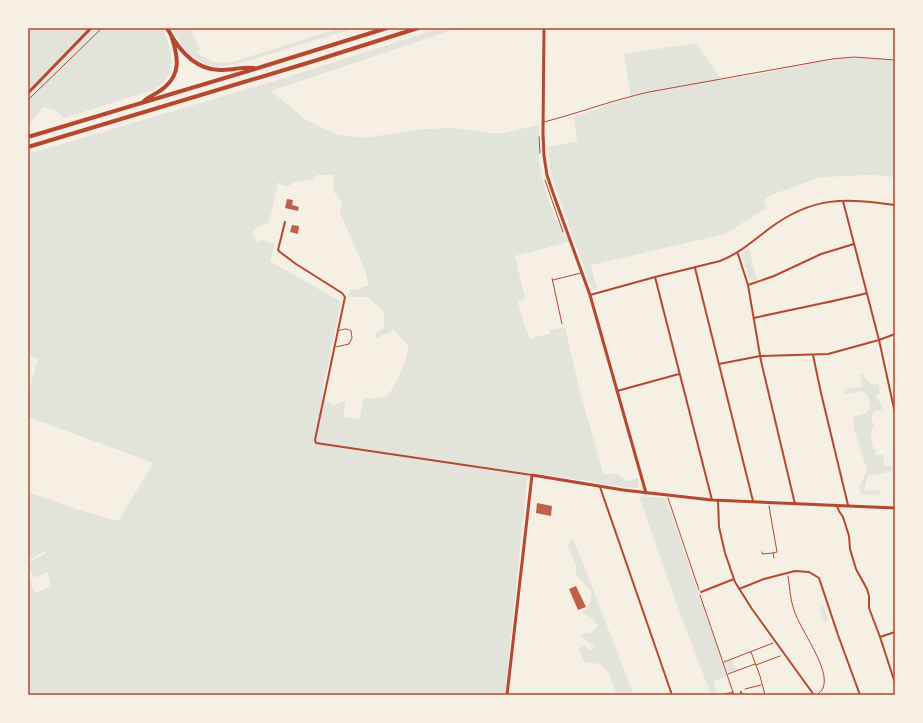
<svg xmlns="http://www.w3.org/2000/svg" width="923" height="723" font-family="'Fira Sans',sans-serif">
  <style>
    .green { fill: #e2e4dc; fill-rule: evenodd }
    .building { fill: #bf614a }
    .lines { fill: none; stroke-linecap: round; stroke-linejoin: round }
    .path { stroke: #b5482f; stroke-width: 1 }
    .service { stroke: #b5482f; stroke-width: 1 }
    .minor { stroke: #b5482f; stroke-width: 2 }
    .tertiary { stroke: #b5482f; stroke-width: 3 }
    .secondary { stroke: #b5482f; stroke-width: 3 }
    .motorway { stroke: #b5482f; stroke-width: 4 }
    .neatline { fill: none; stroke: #b5482f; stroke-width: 1.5 }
  </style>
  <rect width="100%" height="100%" fill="#f6efe4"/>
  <path class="green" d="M28,28H163C169,44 178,68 163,82C160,85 156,88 153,90L64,118L55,110L43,107L28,126Z
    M172,28H190L200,49L197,52C211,63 220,65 236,61L339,28H356L241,63L219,67L208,65L199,61L192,56L183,47Z
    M441,28H458L271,91L306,120L338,135L364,138L424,129L451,128L491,133H502L539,125C539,139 538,154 540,168C545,194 555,221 569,242L515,256L525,298L518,302L526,330L530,339L550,333V330L565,327L579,388L603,473L607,475L615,473L626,481L638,478L639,488L624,487L528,472L505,695H28V574L35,593L51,586L48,572L34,578L28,563L45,554V551L28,560V492L82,511L118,521L153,464L151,462L31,418L28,419V394L38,359L28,355V154L268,83ZM317,175H333L334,185L333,191L342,202L340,213L365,270L369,286H364L359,290L350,289L348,297H367L384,311V327L375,334L377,338L394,330L409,347C406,359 396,393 383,397C377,399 370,398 364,398L359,420L344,417L345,401L333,405L321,397L341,302L270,261L275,244L262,240L258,243L252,233L259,226L269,223L278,182L283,186H288L297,181L312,180Z
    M696,43L722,80C766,75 808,61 852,58C866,57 881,60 895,61V177L871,175L820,177L769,196L764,201L766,208L725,234L591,265L597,288L592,290L554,183L550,168L548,147L577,141L574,117L631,97L624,54Z
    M749,249L757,280L752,281L749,278L742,257L743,253Z
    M862,373L865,378L872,385L878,384L880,393L875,396L881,404L884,411H874L871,418L874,425C868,437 872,443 876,455H884L883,460L884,466H895V471L868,476L864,490L872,491L879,489L881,495L861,494L859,488L867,470L854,429L853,417L866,413L870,408L868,396L862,391L845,394L844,389L862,387L860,375Z
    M639,496L666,498L733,695H718L731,691L726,677L713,681L718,695H711L677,605Z
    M573,538L634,695H615L616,693L608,671L600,664L584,662L579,649L584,645L591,651L594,646L584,639L581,634L591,633L598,625L590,617L582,613L589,606L592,592L576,575V566L568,545Z
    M824,606L828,621L824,622L820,608Z
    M732,660L737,670L728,673L724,663Z"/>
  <path class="building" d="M287,199L293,200L292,205L299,207L298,211L285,208Z
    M292,225L299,226L298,234L290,232Z
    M537,503L552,506L551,516L536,513Z
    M576,586L586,607L578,610L569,589Z"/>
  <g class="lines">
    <path class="path" d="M28,100L102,28
      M539,137L540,153
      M545,180L563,232
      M668,498L699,590
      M769,506L777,552L773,553L774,558
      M762,552V554L773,553
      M788,576C790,588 790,599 794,610C800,630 831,669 823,688C822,691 819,693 817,695
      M700,595L734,695
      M751,652L760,676L765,695
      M724,662L773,643
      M756,665L780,656
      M728,674L755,664
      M745,689L761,685
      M722,695L733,692"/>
    <path class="service" d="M544,122C579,113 613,100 649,92L832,59L854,57L895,60
      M552,278L562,324
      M553,280L581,273
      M336,347L349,344L352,338L351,331C347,328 343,329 338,331"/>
    <path class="minor" d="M843,201L879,340L895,413
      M285,222L278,250L280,252L296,264L342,293L345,297L315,440L316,443L532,475
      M738,254L748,285L761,361L795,504
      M695,268L753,501
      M655,277L712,500
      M748,285L774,276L821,254L854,244
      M590,295L655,277L720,261C740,253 753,241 770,228C813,196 845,198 895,205
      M754,318C791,309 829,303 867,293
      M813,355L821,393L848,505
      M719,364L760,356L828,354L879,340L895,334
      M617,391L679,374
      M600,487L672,695
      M718,500L719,527L725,553L735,582L752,609L814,695
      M837,506L839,511L843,517L849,536L850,549L856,569L867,589L869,596V608L880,637L895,683
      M739,589L764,579L795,571L809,572L819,578L838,635L860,695
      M701,592L734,579
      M880,637L895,632
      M741,692L742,695"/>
    <path class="tertiary" d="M544,28L543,133L544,156L547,175L553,193L590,295L646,493
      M507,695L532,475L623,490L712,500L895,508"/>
    <path class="secondary" d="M28,93L91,28"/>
    <path class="motorway" d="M167,28C178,49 194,70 220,70C231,70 242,67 254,68
      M144,101C150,96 158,93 165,87C181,73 178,57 172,38
      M28,137L258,68L387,28
      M28,147L314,61L418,28"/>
  </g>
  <rect width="923" height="723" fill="none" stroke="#f6efe4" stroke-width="58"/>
  <rect x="29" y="29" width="865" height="665" class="neatline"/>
</svg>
